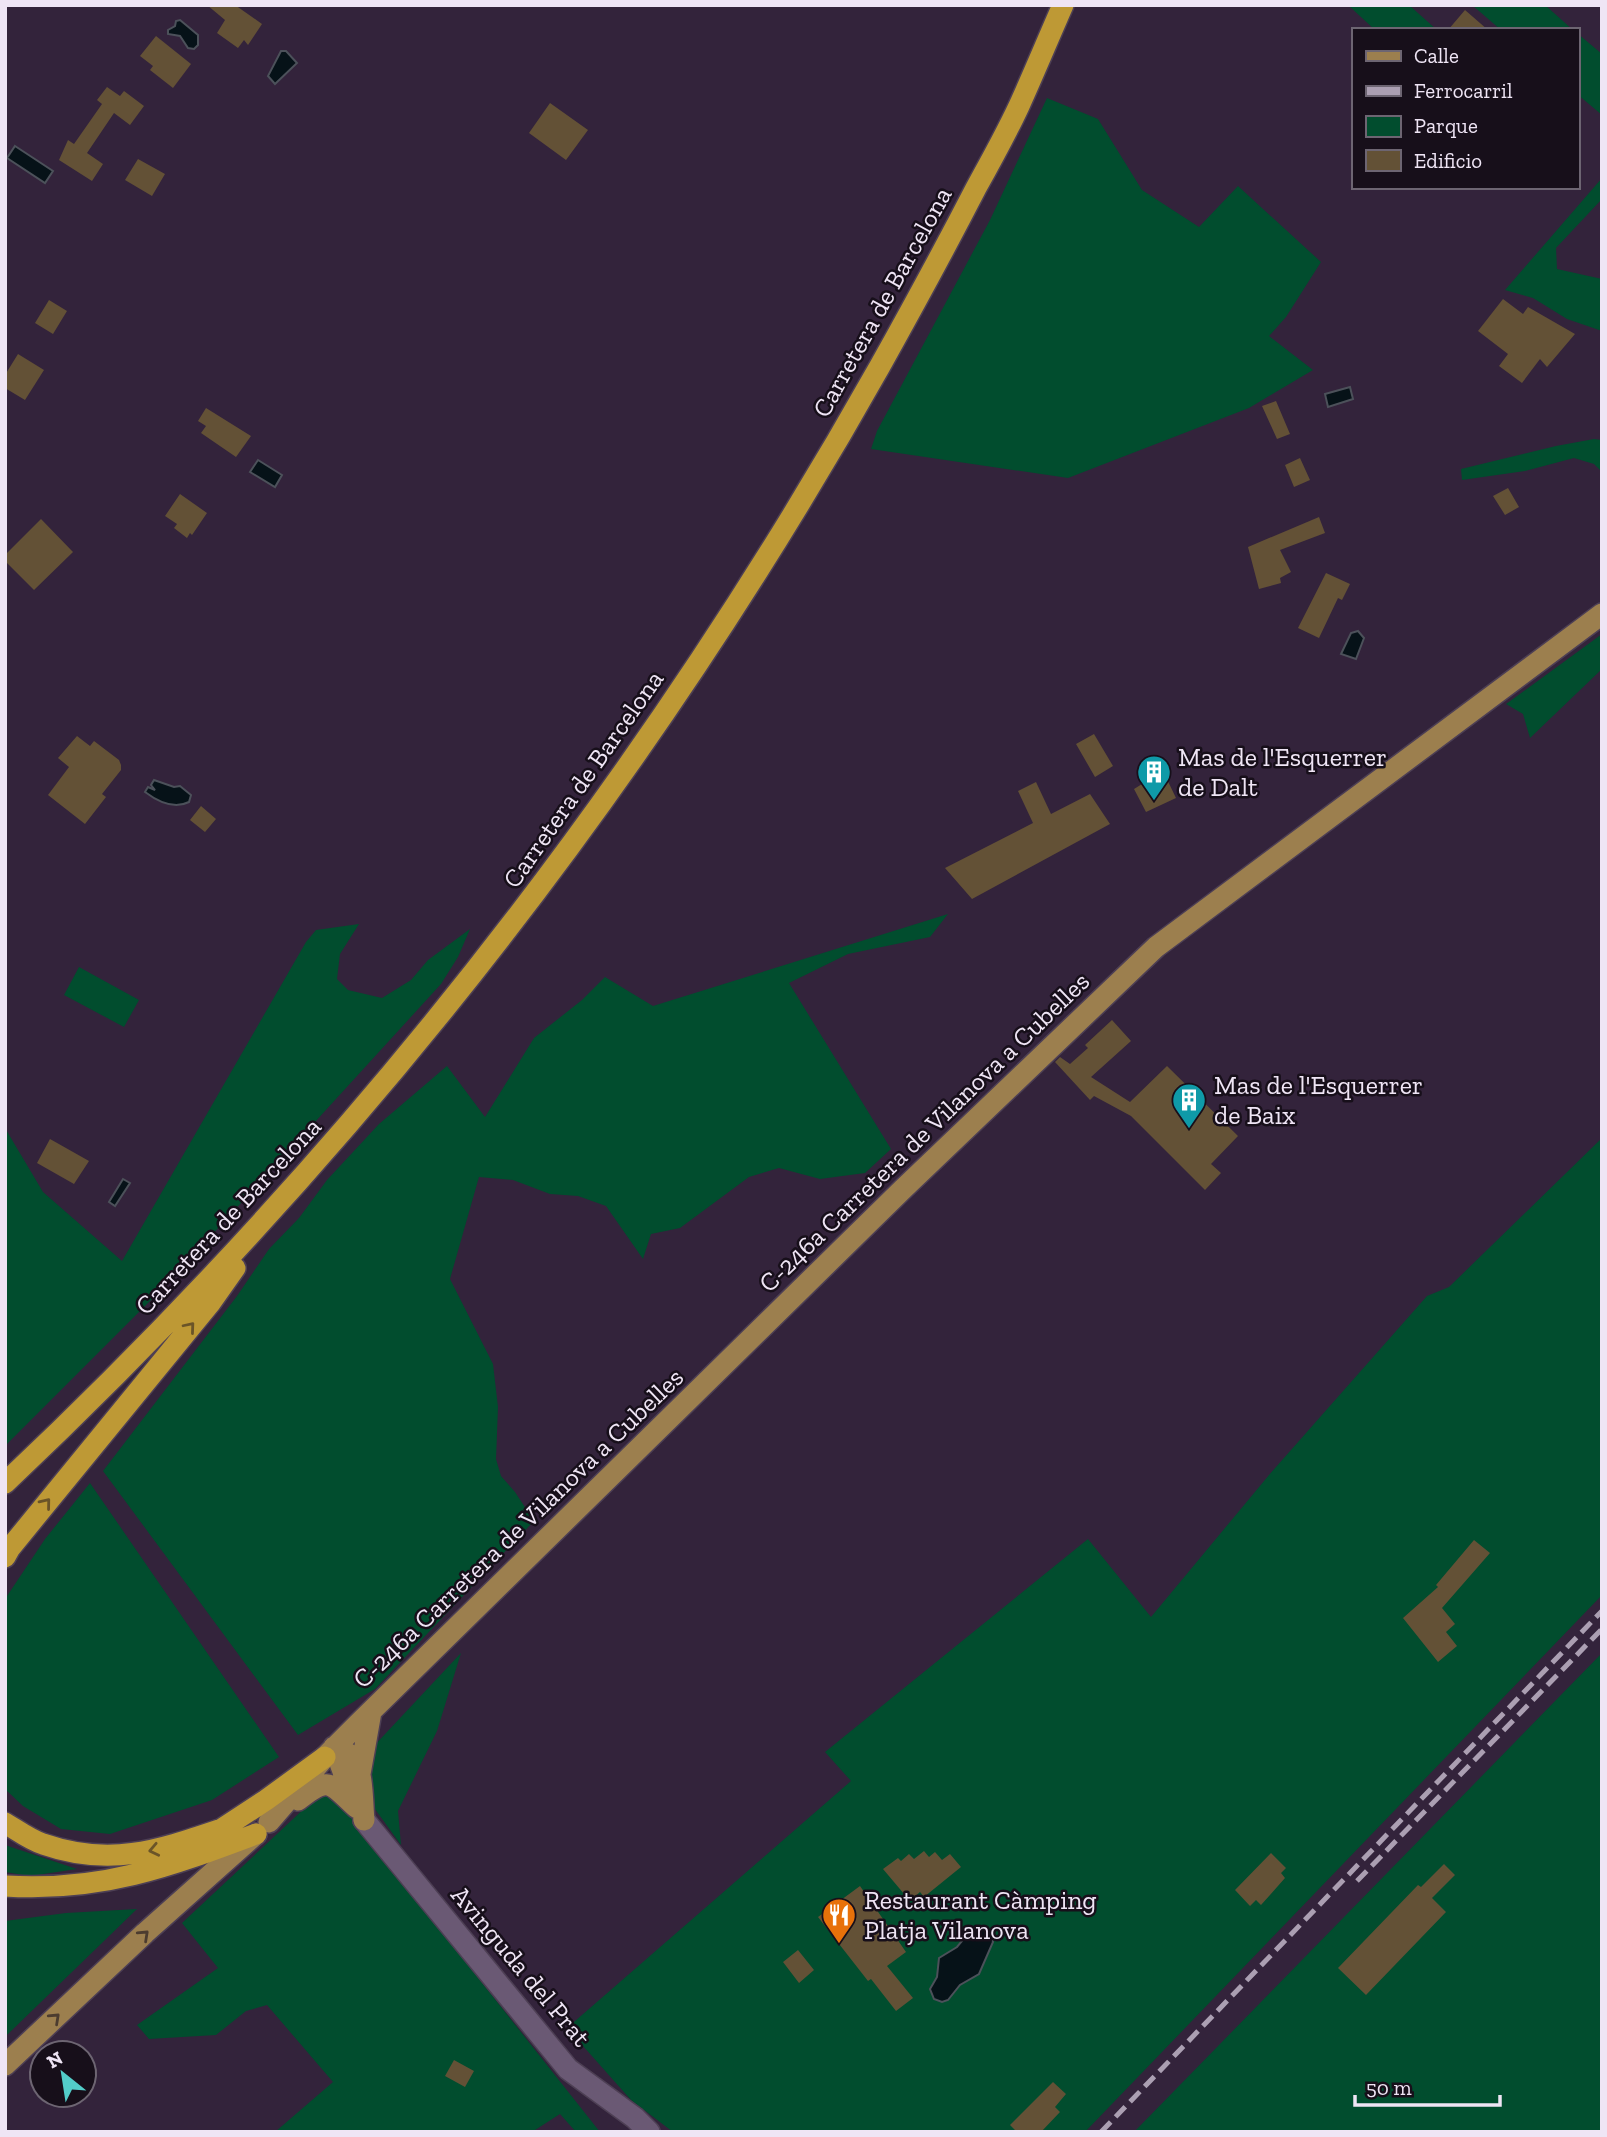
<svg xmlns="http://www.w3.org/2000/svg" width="1607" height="2137" font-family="'Zilla Slab',serif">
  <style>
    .green { fill: #014d2e }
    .water { fill: #061218; stroke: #4c515a; stroke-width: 2 }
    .building { fill: #635136 }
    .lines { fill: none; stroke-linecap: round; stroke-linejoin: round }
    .minor-casing { stroke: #4d3f54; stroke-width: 24 }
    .major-casing { stroke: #4d3f54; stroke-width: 24 }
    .highway-casing { stroke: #4d3f54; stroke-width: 24 }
    .minor { stroke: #6a5974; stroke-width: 21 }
    .major { stroke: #9c7f4e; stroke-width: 21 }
    .highway { stroke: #be9935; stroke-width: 21 }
    .rail { stroke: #ab9fb2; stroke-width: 5; stroke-dasharray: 14 7; stroke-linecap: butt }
    .oneway { stroke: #6a5428 }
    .oneway2 { stroke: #4c3c2f }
    .labels { text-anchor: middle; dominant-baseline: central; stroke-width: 5; stroke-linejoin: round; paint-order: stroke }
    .street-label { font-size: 26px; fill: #efe5f5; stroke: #170f1a }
    .poi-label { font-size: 26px; fill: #efe5f5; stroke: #170f1a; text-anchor: start }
  </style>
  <rect width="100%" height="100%" fill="#33233b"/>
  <path class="green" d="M1348,5H1409L1437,30H1375Z
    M1472,5H1545L1573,30H1501Z
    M1577,33L1602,54V115L1577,94Z
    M1047,98L1098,119L1142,190L1199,227L1238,186L1321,262L1286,317L1269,336L1313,370L1249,408L1068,478L871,449L877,431L990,220Z
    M1602,178V199L1556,248L1557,269L1602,279V331L1567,319L1533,298L1505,290Z
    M1594,439L1602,440V472L1594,464L1574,458L1525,471L1462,480L1461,469L1556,446Z
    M1602,634V669L1530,738L1523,714L1506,704Z
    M948,914L930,937L848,954L789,983L891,1149L865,1173L820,1179L779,1168L749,1177L680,1228L651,1234L643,1259L606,1206L578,1196L550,1194L513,1180L479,1177L450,1279L493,1364L498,1407L496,1459L501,1476L515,1492L534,1521L375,1689L298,1735L103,1471L237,1296L269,1249L299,1218L327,1180L379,1124L447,1066L485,1117L534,1038L582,1000L605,977L653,1006Z
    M359,924L340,954L337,979L348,990L382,998L411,980L428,960L470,929L458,957L441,984L168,1283L5,1446V1128L43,1192L122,1261L306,942L316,930Z
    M79,967L139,1000L124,1027L64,995Z
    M1602,1138V1595L1085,2132H673L631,2100L567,2028L851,1781L825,1752L1088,1539L1151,1617L1269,1475L1427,1296L1449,1287Z
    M90,1483L279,1757L212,1800L110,1834L61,1829L23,1806L5,1789V1599L45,1539Z
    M461,1653L437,1731L398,1811L401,1845L372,1805L371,1749Z
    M1602,1653V2132H1134Z
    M324,1790L342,1806L600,2132H576L560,2114L532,2132H275L333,2082L267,2005L246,2011L216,2035L149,2039L137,2025L218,1968L182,1923Z
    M5,1845L77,1869L30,1876L5,1872Z
    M137,1909L8,2034L5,2036V1921L66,1913Z"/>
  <path class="water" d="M180,20L198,35V45L194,49L188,48L180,36L168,34V30L175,26L176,21Z
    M281,51H286L297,63L275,84L268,76Z
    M15,146L53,171L45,183L7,158Z
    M1350,387L1353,399L1328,407L1325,394Z
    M258,460L282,475L275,487L250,472Z
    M1358,631L1364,638L1356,659L1341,654L1351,633Z
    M154,780L174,787L180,786L191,795L189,802C173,810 157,801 145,792L148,787L155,790L151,785Z
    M123,1179L130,1183L115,1206L109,1202Z
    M979,1927L989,1932L993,1942L979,1974L960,1985L948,2000L942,2002L934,1999L930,1989L937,1977L939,1958L957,1947L971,1930Z"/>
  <path class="building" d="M207,5H235L262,24L248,45L244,40L238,48L217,33L225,20Z
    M1465,10L1488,30H1448Z
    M156,36L191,64L173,88L150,70L153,66L140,56Z
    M107,87L120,96L124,91L144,106L130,125L114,113L87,153L103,164L92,181L59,160L68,140L74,144L102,104L97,100Z
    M550,103L588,130L566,160L529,133Z
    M138,159L165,174L152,196L125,180Z
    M1503,299L1523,314L1528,307L1575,334L1547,367L1540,359L1522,383L1499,366L1508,354L1478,331Z
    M49,300L67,311L53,334L35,323Z
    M18,354L44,370L25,400L5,388V375Z
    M1276,401L1290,434L1277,439L1262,406Z
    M206,408L251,436L236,457L201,433L206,426L198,421Z
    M1300,458L1310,480L1294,487L1285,465Z
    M1508,488L1519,507L1505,515L1493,496Z
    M180,494L207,513L192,535L190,533L187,538L174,528L177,524L165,516Z
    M1319,517L1325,533L1280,550L1291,572L1280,578L1281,583L1259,589L1248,547Z
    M41,519L73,552L34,590L5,561V555Z
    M1326,573L1350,584L1342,600L1338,598L1319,638L1298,628Z
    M1094,734L1113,766L1095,777L1076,744Z
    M77,736L90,746L94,741L119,760L121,765V770L102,794L106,797L85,824L48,795L69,767L58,758Z
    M1163,771L1176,798L1146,812L1134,789Z
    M1036,782L1051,814L1090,794L1110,824L972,899L945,868L1033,823L1018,791Z
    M201,806L216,819L205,832L190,820Z
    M1112,1020L1131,1041L1091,1077L1130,1102L1167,1066L1238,1136L1211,1164L1221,1173L1205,1190L1131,1116L1094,1096L1090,1100L1055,1062L1060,1057L1070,1064L1088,1048L1085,1045Z
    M50,1139L89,1161L74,1184L37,1163Z
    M1474,1540L1490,1553L1442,1608L1455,1624L1446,1632L1457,1646L1438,1662L1403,1618L1438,1587L1436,1585Z
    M924,1851L929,1857L935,1852L942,1860L950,1854L961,1867L924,1897L920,1892L910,1901L883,1869L898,1858L901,1861L909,1854L914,1859Z
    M1271,1853L1286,1868L1281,1873L1285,1878L1261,1905L1256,1900L1250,1906L1235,1890Z
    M1444,1864L1455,1875L1432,1898L1446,1912L1366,1995L1338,1968L1418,1885L1421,1887Z
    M860,1886L906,1952L887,1966L913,1998L896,2011L871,1979L868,1981L818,1917Z
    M798,1950L814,1970L799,1983L783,1962Z
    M454,2060L474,2071L465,2087L445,2076Z
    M1053,2082L1066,2094L1055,2107L1060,2112L1041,2132H1017L1010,2125Z"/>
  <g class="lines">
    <g class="minor-casing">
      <path id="minor" d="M364,1820L568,2069L635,2118L649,2132"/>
    </g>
    <g class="major-casing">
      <path id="major" d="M334,1747C339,1750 346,1751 350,1755C364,1765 362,1803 364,1820
        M334,1747L354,1801
        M360,1774L371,1712
        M298,1800C331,1774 330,1784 357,1808
        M269,1822L325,1757L358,1724L903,1189L1156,947L1602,614
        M5,2065L145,1933L256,1834"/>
    </g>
    <g class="highway-casing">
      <path id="highway" d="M5,1483C354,1154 645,784 880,366C913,307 945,248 976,188C991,161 1006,134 1019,106C1034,73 1048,39 1063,5
        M5,1557L10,1548L211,1302L235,1268
        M5,1823C17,1830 30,1840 43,1844C109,1867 157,1851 219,1830
        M208,1838L266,1800L325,1757
        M5,1886C101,1892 168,1867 256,1834"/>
    </g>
    <use href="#minor" class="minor"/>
    <use href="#major" class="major"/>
    <use href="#highway" class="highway"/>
    <path class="rail" d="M1357,1881L1602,1629
      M1101,2132L1602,1611"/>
  </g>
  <defs><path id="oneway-chevron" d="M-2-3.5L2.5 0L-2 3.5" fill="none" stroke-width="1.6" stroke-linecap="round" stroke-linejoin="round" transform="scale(1.75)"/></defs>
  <g class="oneway">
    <use href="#oneway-chevron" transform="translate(190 1327) rotate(-50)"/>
    <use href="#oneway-chevron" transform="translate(46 1503) rotate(-51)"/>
    <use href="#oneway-chevron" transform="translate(154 1850) rotate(168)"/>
  </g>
  <g class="oneway2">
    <use href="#oneway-chevron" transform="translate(144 1935) rotate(-43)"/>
    <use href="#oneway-chevron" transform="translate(55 2018) rotate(-43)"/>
  </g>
  <defs>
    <g id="building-pin" transform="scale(1.75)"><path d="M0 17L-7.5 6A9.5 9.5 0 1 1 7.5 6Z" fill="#0f9aa8" stroke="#170f1a"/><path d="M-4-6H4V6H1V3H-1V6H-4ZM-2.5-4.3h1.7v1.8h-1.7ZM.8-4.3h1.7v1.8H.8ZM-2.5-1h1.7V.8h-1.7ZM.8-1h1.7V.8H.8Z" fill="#fff"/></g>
    <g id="restaurant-pin" transform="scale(1.75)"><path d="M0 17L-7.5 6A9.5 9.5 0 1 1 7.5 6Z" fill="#e8710a" stroke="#170f1a"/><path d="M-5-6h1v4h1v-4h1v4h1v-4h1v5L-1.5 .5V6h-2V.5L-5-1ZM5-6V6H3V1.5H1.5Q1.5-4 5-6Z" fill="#fff"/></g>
  </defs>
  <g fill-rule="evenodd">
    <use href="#building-pin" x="1154" y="772"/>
    <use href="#building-pin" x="1189" y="1100"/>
    <use href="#restaurant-pin" x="839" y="1915"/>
  </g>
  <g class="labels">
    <g class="street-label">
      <text transform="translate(882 302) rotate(-61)">Carretera de Barcelona</text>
      <text transform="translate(583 779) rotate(-55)">Carretera de Barcelona</text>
      <text transform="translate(924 1132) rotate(-44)">C-246a Carretera de Vilanova a Cubelles</text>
      <text transform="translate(228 1216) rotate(-47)">Carretera de Barcelona</text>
      <text transform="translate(518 1528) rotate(-44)">C-246a Carretera de Vilanova a Cubelles</text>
      <text transform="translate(521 1966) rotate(50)">Avinguda del Prat</text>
    </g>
    <g class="poi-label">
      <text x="1178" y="757">Mas de l'Esquerrer<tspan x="1178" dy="30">de Dalt</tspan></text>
      <text x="1214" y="1085">Mas de l'Esquerrer<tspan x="1214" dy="30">de Baix</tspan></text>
      <text x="864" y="1900">Restaurant Càmping<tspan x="864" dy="30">Platja Vilanova</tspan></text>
    </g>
  </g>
  <rect width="1607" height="2137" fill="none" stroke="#efe5f5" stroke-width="14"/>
  <rect x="1352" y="28" width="228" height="161" fill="#170f1a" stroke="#6d6572" stroke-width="2"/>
  <rect x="1366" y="51" width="35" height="10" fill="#9c7f4e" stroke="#6d6572" stroke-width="2"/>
  <text x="1414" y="63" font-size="21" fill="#efe5f5">Calle</text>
  <rect x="1366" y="86" width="35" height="10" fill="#ab9fb2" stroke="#6d6572" stroke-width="2"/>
  <text x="1414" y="98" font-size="21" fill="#efe5f5">Ferrocarril</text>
  <rect x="1366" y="116" width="35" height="21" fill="#014d2e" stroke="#6d6572" stroke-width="2"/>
  <text x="1414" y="133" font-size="21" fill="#efe5f5">Parque</text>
  <rect x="1366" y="150" width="35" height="21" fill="#635136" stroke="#6d6572" stroke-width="2"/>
  <text x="1414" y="168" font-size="21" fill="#efe5f5">Edificio</text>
  <g transform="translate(63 2074) rotate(330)"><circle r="33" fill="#170f1a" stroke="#6d6572" stroke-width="2"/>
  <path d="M0-5L12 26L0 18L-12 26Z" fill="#53cdc9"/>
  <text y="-10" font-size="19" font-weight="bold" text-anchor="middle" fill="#efe5f5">N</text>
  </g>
  <path d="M1355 2095v10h145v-10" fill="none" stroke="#efe5f5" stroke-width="3.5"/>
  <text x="1366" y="2095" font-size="21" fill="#efe5f5" stroke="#170f1a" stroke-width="5" paint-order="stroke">50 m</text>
</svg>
